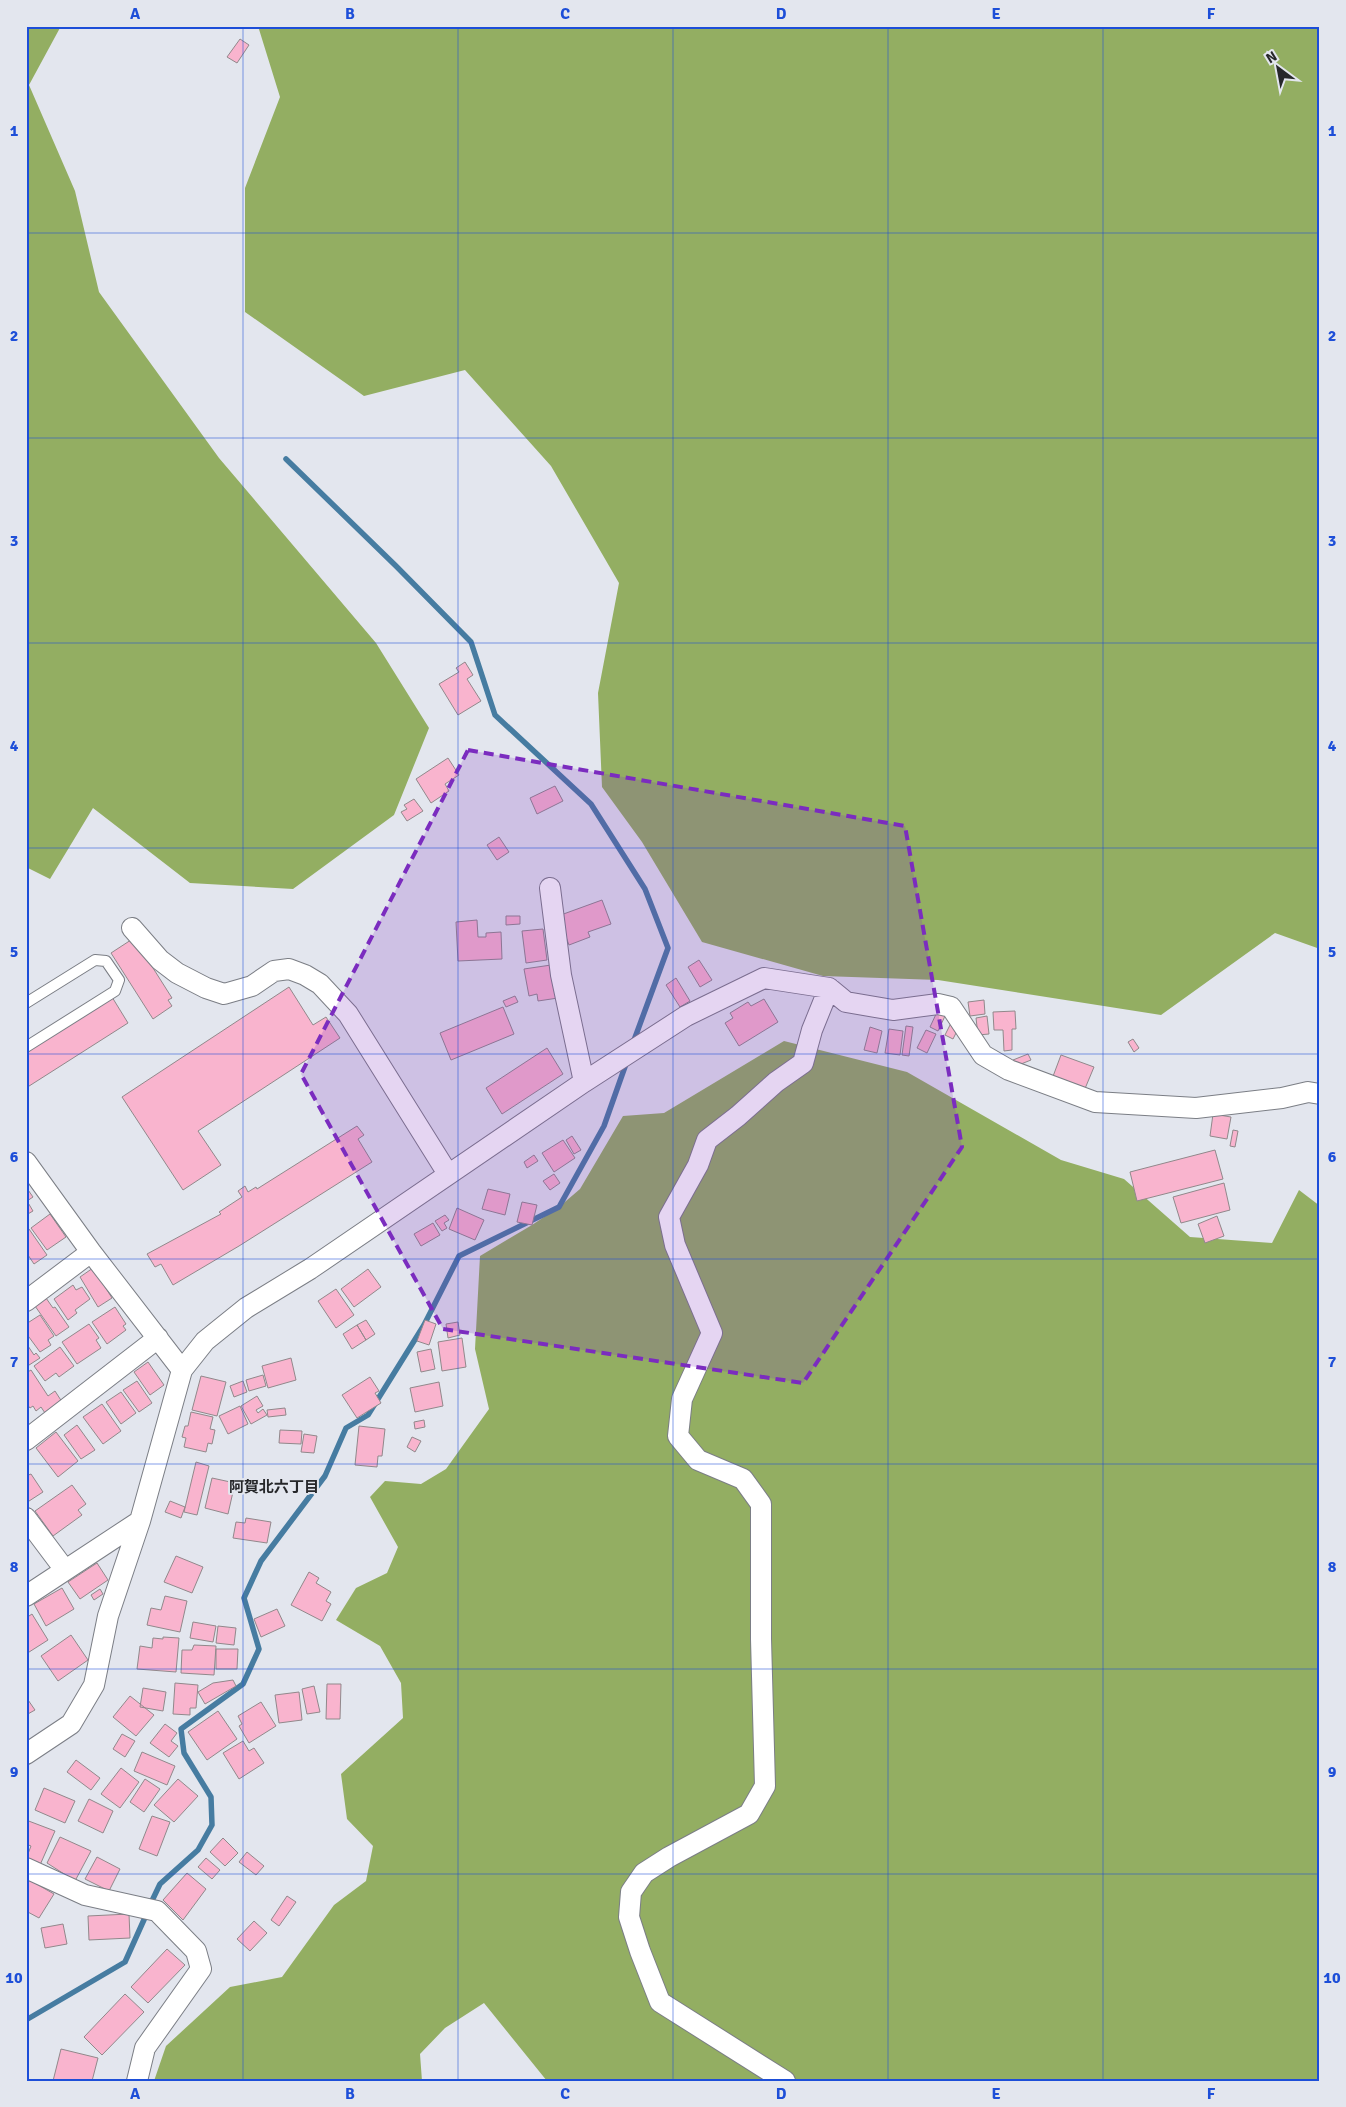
<svg xmlns="http://www.w3.org/2000/svg" width="1346" height="2107" font-family="Signika,'Noto Sans JP',sans-serif">
  <style>
    .forest { fill: #93ae62 }
    .lines { fill: none; stroke-linecap: round; stroke-linejoin: round }
    .stream { stroke: #467ca1; stroke-width: 5.5 }
    .building { fill: #f9b4ce; stroke: #91888b }
    .lane-casing { stroke: #7b7e85; stroke-width: 12 }
    .street-casing { stroke: #7b7e85; stroke-width: 22 }
    .lane { stroke: #fff; stroke-width: 10 }
    .street { stroke: #fff; stroke-width: 20 }
    .marked { fill: #7b2cbf; fill-opacity: 0.2; stroke: #7b2cbf; stroke-width: 4; stroke-dasharray: 10 6; stroke-linejoin: round }
    .grid { fill: none; stroke: #1d4ed8; stroke-width: 1; stroke-opacity: 0.55 }
    .labels { text-anchor: middle; dominant-baseline: central; stroke-width: 4; stroke-linejoin: round; paint-order: stroke }
    .neighbourhood-label { font-size: 15px; font-weight: bold; fill: #26272a; stroke: #e3e6ee }
    .neatline { fill: none; stroke: #1d4ed8; stroke-width: 2 }
    .grid-label { font-size: 16px; text-anchor: middle; font-weight: bold; fill: #1d4ed8 }
  </style>
  <rect width="100%" height="100%" fill="#e3e6ee"/>
  <path class="forest" d="M26,26H61L29,85L75,191L99,292L219,458L376,643L429,728L394,815L293,889L190,883L93,808L50,879L26,867Z
    M258,26H1320V949L1275,933L1161,1015L938,980L823,976L702,942L642,842L602,787L598,693L619,583L551,466L465,370L364,396L245,312V188L280,97Z
    M784,1041L907,1072L1061,1160L1124,1179L1190,1237L1272,1243L1299,1190L1320,1206V2081H547L484,2003L445,2028L420,2054L422,2081H154L166,2046L230,1987L282,1977L334,1905L366,1881L373,1846L347,1819L341,1774L403,1718L401,1683L380,1646L336,1620L356,1588L387,1573L398,1547L370,1497L385,1481L421,1484L446,1469L489,1409L475,1349L480,1256L532,1225L559,1207L580,1189L623,1116L664,1113Z"/>
  <g class="lines">
    <path class="stream" d="M286,459L396,566L471,642L495,715L591,804L645,889L668,948L633,1043
      M150,1905L160,1884L198,1850L212,1825L211,1797L184,1753L181,1729L243,1684L259,1649L244,1598L261,1561L325,1476L346,1428L368,1415L424,1325L459,1256L559,1207L604,1126L627,1061
      M26,2020L125,1962L147,1913"/>
  </g>
  <path class="building" d="M240,39L249,45L237,63L227,57Z
    M465,662L473,675L467,679L481,701L458,715L439,684L459,672L456,668Z
    M448,758L459,775L445,784L449,791L431,803L416,779Z
    M555,786L563,801L537,814L530,798Z
    M414,799L423,811L407,821L401,812L407,809L404,805Z
    M499,837L509,852L497,860L487,845Z
    M602,900L611,924L588,932L590,937L569,945L558,916Z
    M506,916H520V924L506,925Z
    M477,920L478,937H486V933L501,932L502,959L458,961L456,922Z
    M543,929L547,960L526,963L522,931Z
    M134,938L172,998L168,1000L172,1006L153,1019L111,953Z
    M699,960L712,980L700,987L688,967Z
    M551,965L558,998L538,1001L537,994L529,996L524,969Z
    M676,978L690,1001L680,1007L666,985Z
    M289,987L313,1025L326,1017L340,1038L198,1131L221,1165L183,1190L122,1097Z
    M515,996L518,1002L506,1007L503,1001Z
    M112,997L128,1023L26,1088V1052Z
    M764,999L778,1022L739,1046L725,1023L733,1018L730,1013L748,1002L751,1006Z
    M984,1000L985,1014L970,1016L968,1002Z
    M503,1007L514,1034L451,1060L440,1033Z
    M1015,1011L1016,1029H1012V1050L1004,1051L1003,1030H994L993,1012Z
    M937,1012L945,1016L938,1031L930,1027Z
    M987,1016L989,1034L978,1035L976,1018Z
    M951,1023L959,1027L953,1039L945,1035Z
    M906,1026L913,1027L909,1056L902,1055Z
    M870,1027L882,1031L877,1053L864,1050Z
    M889,1029L903,1031L900,1055L885,1053Z
    M926,1030L936,1034L927,1053L917,1048Z
    M1133,1039L1139,1048L1134,1052L1128,1042Z
    M547,1048L563,1074L502,1114L486,1088Z
    M1028,1054L1031,1060L1016,1066L1013,1060Z
    M1061,1055L1094,1067L1084,1091L1052,1079Z
    M1213,1114L1231,1117L1227,1139L1210,1136Z
    M357,1126L364,1135L358,1139L372,1162L239,1246L173,1285L161,1264L155,1267L147,1254L221,1214L219,1212L242,1197L238,1191L245,1186L248,1192L256,1187L257,1189Z
    M1233,1130L1238,1131L1235,1147L1230,1146Z
    M572,1136L581,1150L574,1154L566,1140Z
    M563,1140L575,1158L554,1172L542,1153Z
    M1215,1150L1223,1179L1137,1201L1130,1172Z
    M534,1155L538,1161L527,1168L524,1162Z
    M554,1174L560,1183L550,1190L543,1181Z
    M1224,1183L1230,1210L1181,1223L1173,1197Z
    M26,1187L33,1197L27,1201L33,1211L26,1215Z
    M488,1189L510,1194L505,1215L482,1209Z
    M522,1202L537,1205L532,1225L517,1222Z
    M457,1208L484,1220L475,1240L449,1229Z
    M50,1214L66,1237L47,1250L31,1228Z
    M445,1215L449,1220L444,1223L447,1228L442,1231L435,1221Z
    M1217,1216L1224,1236L1205,1243L1198,1224Z
    M433,1223L440,1235L421,1246L414,1234Z
    M29,1229L47,1255L34,1264L26,1252V1231Z
    M93,1268L112,1298L98,1307L80,1277Z
    M368,1269L381,1287L354,1307L341,1289Z
    M73,1285L76,1290L82,1287L90,1299L75,1310L77,1313L68,1320L54,1299Z
    M336,1289L354,1315L336,1328L318,1301Z
    M46,1298L53,1308L55,1307L69,1327L56,1336L35,1306Z
    M115,1307L126,1324L123,1326L126,1330L107,1344L92,1322Z
    M40,1315L54,1336L48,1340L51,1345L40,1352L26,1333V1324Z
    M366,1320L375,1334L366,1340L357,1325Z
    M425,1320L436,1324L429,1345L417,1341Z
    M458,1322L460,1335L448,1338L446,1324Z
    M89,1324L99,1338L96,1340L101,1348L77,1364L62,1342Z
    M357,1325L366,1340L352,1349L343,1334Z
    M462,1338L466,1367L442,1371L438,1342Z
    M26,1343L34,1355L36,1353L40,1358L26,1367Z
    M60,1347L74,1366L59,1377L56,1373L45,1381L34,1366Z
    M431,1349L435,1369L421,1372L417,1352Z
    M291,1358L296,1380L268,1388L262,1366Z
    M148,1362L164,1385L150,1395L134,1372Z
    M31,1370L48,1396L55,1391L64,1405L47,1416L41,1407L36,1411L33,1406L30,1408L26,1403V1373Z
    M263,1375L266,1386L249,1391L246,1380Z
    M201,1376L226,1382L217,1416L192,1410Z
    M370,1377L379,1391L375,1393L381,1403L357,1418L342,1395Z
    M137,1381L152,1403L139,1412L123,1390Z
    M243,1381L247,1392L234,1397L230,1386Z
    M439,1382L443,1406L415,1412L410,1388Z
    M121,1392L136,1413L121,1424L106,1402Z
    M257,1396L263,1406L256,1410L258,1413L263,1409L267,1415L251,1424L241,1406Z
    M102,1404L121,1431L103,1444L83,1417Z
    M240,1406L248,1424L228,1434L219,1416Z
    M285,1408L286,1415L268,1417L267,1410Z
    M191,1412L213,1417L210,1429L215,1430L212,1444L208,1443L206,1452L184,1447L186,1438L182,1437L185,1426H188Z
    M424,1420L425,1427L415,1429L414,1422Z
    M77,1425L95,1450L81,1459L64,1435Z
    M359,1426L385,1429L382,1456H378L377,1467L355,1465Z
    M280,1430L302,1431L301,1444L279,1443Z
    M56,1432L78,1461L58,1477L36,1448Z
    M304,1434L317,1436L314,1453L301,1452Z
    M412,1437L421,1441L415,1452L407,1447Z
    M196,1462L209,1466L197,1515L184,1512Z
    M31,1474L43,1492L26,1503V1476Z
    M212,1478L235,1483L228,1514L205,1508Z
    M72,1485L86,1504L78,1510L82,1515L53,1536L35,1511Z
    M170,1501L185,1507L181,1518L165,1512Z
    M246,1518L271,1522L267,1543L233,1538L236,1522L245,1523Z
    M176,1556L203,1567L192,1593L164,1582Z
    M97,1563L108,1580L80,1599L68,1582Z
    M309,1572L319,1578L316,1583L331,1592L326,1601L331,1604L322,1621L291,1605Z
    M62,1588L74,1609L46,1626L34,1604Z
    M100,1589L103,1594L94,1600L91,1595Z
    M165,1596L187,1601L180,1632L147,1625L151,1608L161,1610Z
    M277,1609L285,1626L261,1637L254,1619Z
    M32,1614L48,1640L26,1654V1618Z
    M193,1622L216,1626L213,1642L190,1638Z
    M218,1626L236,1628L234,1645L216,1643Z
    M71,1635L88,1660L58,1681L41,1656Z
    M163,1637L179,1638L176,1672L137,1669L140,1646L152,1648L153,1638L163,1639Z
    M194,1645L216,1646L214,1675L181,1673L182,1650H192Z
    M216,1649H238L237,1669H216Z
    M233,1680L236,1686L205,1704L198,1692L213,1683Z
    M175,1683L198,1685L196,1708H190V1715L173,1714Z
    M327,1684H341L340,1719H326Z
    M314,1686L320,1712L307,1714L302,1689Z
    M143,1688L166,1692L163,1711L140,1707Z
    M299,1692L302,1720L279,1723L275,1695Z
    M130,1696L154,1715L136,1736L113,1717Z
    M26,1697L35,1710L26,1715Z
    M261,1702L276,1726L249,1743L239,1726L242,1724L238,1716Z
    M218,1711L237,1739L207,1760L188,1732Z
    M165,1724L177,1733L171,1741L178,1746L169,1757L150,1743Z
    M122,1734L135,1741L125,1757L113,1749Z
    M243,1741L249,1751L254,1748L264,1763L239,1779L223,1753Z
    M142,1752L175,1766L167,1785L134,1771Z
    M76,1760L100,1778L91,1790L67,1772Z
    M121,1768L139,1782L120,1808L101,1794Z
    M145,1779L160,1789L144,1812L130,1802Z
    M178,1779L198,1796L174,1822L154,1805Z
    M44,1788L75,1801L65,1823L35,1810Z
    M89,1799L113,1811L103,1833L78,1821Z
    M152,1816L170,1822L157,1856L139,1849Z
    M26,1820L55,1831L40,1865L26,1859L31,1846L26,1844Z
    M60,1837L91,1851L75,1881L47,1863Z
    M223,1838L238,1853L225,1866L210,1852Z
    M247,1852L264,1866L256,1875L239,1862Z
    M97,1857L120,1869L109,1891L85,1879Z
    M206,1858L220,1870L212,1879L198,1867Z
    M187,1873L206,1889L183,1920L163,1900Z
    M26,1878L54,1894L39,1918L26,1911Z
    M287,1896L296,1902L279,1926L271,1920Z
    M129,1914L130,1938L89,1940L88,1916Z
    M254,1921L267,1933L250,1951L237,1939Z
    M63,1924L67,1944L45,1948L41,1928Z
    M167,1949L185,1965L148,2003L131,1987Z
    M125,1994L144,2012L102,2055L84,2037Z
    M61,2049L98,2058L92,2081H53Z"/>
  <g class="lines">
    <g class="lane-casing">
      <path id="lane" d="M26,1003L95,960L106,961L119,980L115,991L26,1047"/>
    </g>
    <g class="street-casing">
      <path id="street" d="M550,888L561,975L584,1082
        M132,928L160,960L177,973L206,988L224,994L252,986L274,971L289,969L305,975L320,984L348,1014L448,1174
        M26,1162L91,1252L182,1370
        M26,1301L91,1252
        M26,1440L158,1338
        M26,1518L65,1570
        M26,1596L140,1521
        M26,1754L71,1724L94,1685L108,1616L140,1521L182,1370L205,1341L246,1308L310,1269L584,1082L686,1016L764,978L829,988L846,1002L893,1010L938,1004L951,1007L983,1055L1009,1070L1095,1102L1196,1108L1282,1098L1308,1092L1320,1094
        M26,1868L85,1895L157,1911L196,1951L201,1969L145,2048L137,2081
        M785,2081L660,2002L640,1951L629,1917L631,1892L644,1873L669,1857L749,1814L765,1786L761,1639V1504L743,1479L698,1460L678,1436L682,1399L712,1333L675,1245L669,1217L698,1165L707,1140L738,1116L776,1082L803,1063L812,1030L829,988"/>
    </g>
    <use href="#lane" class="lane"/>
    <use href="#street" class="street"/>
  </g>
  <path class="marked" d="M468,750L905,826L962,1147L803,1383L443,1329L301,1074Z"/>
  <path class="grid" d="M243,26V2081M458,26V2081M673,26V2081M888,26V2081M1103,26V2081M26,233H1320M26,438H1320M26,643H1320M26,848H1320M26,1054H1320M26,1259H1320M26,1464H1320M26,1669H1320M26,1874H1320"/>
  <g class="labels">
    <g class="neighbourhood-label">
      <text x="274" y="1487">阿賀北六丁目</text>
    </g>
  </g>
  <rect width="1346" height="2107" fill="none" stroke="#e3e6ee" stroke-width="55"/>
  <g transform="translate(1278 68) rotate(328)" stroke="#e3e6ee" stroke-width="4" paint-order="stroke">
  <path d="M0-4L9 19L0 12L-9 19Z" fill="#26272a"/>
  <text y="-8" font-size="14" font-weight="bold" text-anchor="middle" fill="#26272a">N</text>
  </g>
  <rect x="28" y="28" width="1290" height="2052" class="neatline"/>
  <g class="grid-label">
    <text x="135" y="19">A</text>
    <text x="350" y="19">B</text>
    <text x="565" y="19">C</text>
    <text x="781" y="19">D</text>
    <text x="996" y="19">E</text>
    <text x="1211" y="19">F</text>
    <text x="14" y="136">1</text>
    <text x="1332" y="136">1</text>
    <text x="14" y="341">2</text>
    <text x="1332" y="341">2</text>
    <text x="14" y="546">3</text>
    <text x="1332" y="546">3</text>
    <text x="14" y="751">4</text>
    <text x="1332" y="751">4</text>
    <text x="14" y="957">5</text>
    <text x="1332" y="957">5</text>
    <text x="14" y="1162">6</text>
    <text x="1332" y="1162">6</text>
    <text x="14" y="1367">7</text>
    <text x="1332" y="1367">7</text>
    <text x="14" y="1572">8</text>
    <text x="1332" y="1572">8</text>
    <text x="14" y="1777">9</text>
    <text x="1332" y="1777">9</text>
    <text x="14" y="1983">10</text>
    <text x="1332" y="1983">10</text>
    <text x="135" y="2099">A</text>
    <text x="350" y="2099">B</text>
    <text x="565" y="2099">C</text>
    <text x="781" y="2099">D</text>
    <text x="996" y="2099">E</text>
    <text x="1211" y="2099">F</text>
  </g>
</svg>
